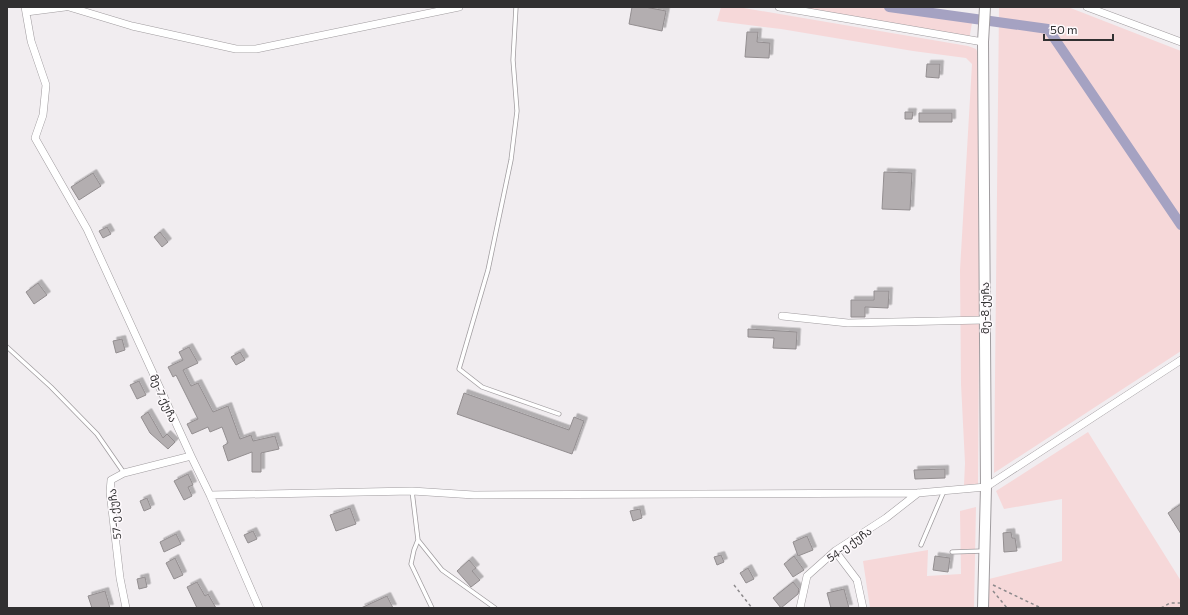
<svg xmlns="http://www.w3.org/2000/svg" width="1188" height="615" font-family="Commissioner,'Noto Sans Georgian',sans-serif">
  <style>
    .green { fill: #f6d8d9 }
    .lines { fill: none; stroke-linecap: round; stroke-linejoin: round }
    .canal { stroke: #a5a2c2; stroke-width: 10 }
    .building { fill: #b3aeb0; stroke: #938e90; filter: url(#shadow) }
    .lane-casing { stroke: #a09c9f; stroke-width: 5 }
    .street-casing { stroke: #a09c9f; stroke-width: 8 }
    .secondary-casing { stroke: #a09c9f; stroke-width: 12 }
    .path { stroke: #8c898b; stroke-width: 1.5; stroke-dasharray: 3 3; stroke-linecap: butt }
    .lane { stroke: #fff; stroke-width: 3.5 }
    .street { stroke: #fff; stroke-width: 7 }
    .secondary { stroke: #fff; stroke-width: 10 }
    .labels { text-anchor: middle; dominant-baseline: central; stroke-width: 3; stroke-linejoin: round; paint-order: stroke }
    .street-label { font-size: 11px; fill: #313031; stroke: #fefafd }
  </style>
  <defs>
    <filter id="shadow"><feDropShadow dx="3.5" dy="-3.5" stdDeviation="0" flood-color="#0004"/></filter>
  </defs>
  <rect width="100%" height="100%" fill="#f1edf0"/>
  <path class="green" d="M721,7H738L968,46L976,49L981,59L978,484L964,485L965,463L961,384L960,270L972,64L966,58L913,51L781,29L717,21Z
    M797,7H888L972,23L969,40Z
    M999,7H1068L1181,51V351L994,473Z
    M1088,432L1181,581V608H988L989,579L1062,561V499L1004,509L996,491Z
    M976,507L974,608H870L863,561L928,550L927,576L961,574L960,511Z"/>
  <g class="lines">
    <path class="canal" d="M889,7L1048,29L1181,225"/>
  </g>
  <path class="building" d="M632,7H645L666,11L662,31L629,24Z
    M747,32H758L757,42L770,43L769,58L745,57Z
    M927,64H940L939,78L926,77Z
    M905,112H913L912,119H905Z
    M919,113H952V122H919Z
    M884,172L912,173L910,210L882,209Z
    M93,173L101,186L79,200L71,187Z
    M107,227L111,234L103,238L99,231Z
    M160,232L168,242L162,247L154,237Z
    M38,283L47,295L34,304L26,292Z
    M874,291H889L888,308L865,307V317H851V300H874Z
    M748,329L797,332L796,349L773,348L774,338L748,337Z
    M122,339L125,350L116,353L113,341Z
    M189,347L198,363L183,370L191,386L198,383L213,412L228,406L240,439L251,435L253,441L275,436L279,449L261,453V472H252V452L228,461L223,446L228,443L222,427L210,432L208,427L192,434L187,424L198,419L176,375L173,377L168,367L183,360L179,352Z
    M240,352L245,360L236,365L231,357Z
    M139,381L146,395L137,399L130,385Z
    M464,393L569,430L574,417L584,421L572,454L457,414Z
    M148,412L163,438L167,434L175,442L168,449L150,433L141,417Z
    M945,469V478L915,479L914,470Z
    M188,474L193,485L188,487L192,496L184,500L174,481Z
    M147,498L151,508L144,511L140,501Z
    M1181,504V534L1168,513Z
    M350,508L356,524L336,531L330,515Z
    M640,509L642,518L633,521L630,511Z
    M253,531L257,539L248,543L244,535Z
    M1011,532L1012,538H1015L1017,551L1004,552L1003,533Z
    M176,534L181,544L164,552L160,542Z
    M807,536L813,550L798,556L793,542Z
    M721,555L724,562L717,565L714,557Z
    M794,556L804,570L793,577L784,564Z
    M935,556L950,558L948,572L933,570Z
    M175,558L183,575L174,579L166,563Z
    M469,560L476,568L472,571L480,580L471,587L457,571Z
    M748,568L754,579L746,583L740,573Z
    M145,577L147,587L139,589L137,579Z
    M197,582L205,596L208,594L216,608H197L187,587Z
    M793,582L799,589L798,594L781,608L773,598Z
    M844,589L849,608H831L827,593Z
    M105,591L110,608H92L88,596Z
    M387,596L393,608H361Z"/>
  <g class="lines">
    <g class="lane-casing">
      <path id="lane" d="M516,7L513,60L517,111L511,160L488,270L459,369L482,387L559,414
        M7,347L51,387L97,434L124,473
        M412,491L418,540L442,570L495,608
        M418,540L414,550L411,564L432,608
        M921,545L944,491
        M952,552L983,551"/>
    </g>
    <g class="street-casing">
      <path id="street" d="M25,7L31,41L46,85L43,115L35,138L87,229L191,456L210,495L259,608
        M69,7L132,26L236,49H256L459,7
        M779,7L983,42
        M1087,7L1181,42
        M26,12L65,7
        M782,316L848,323L984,320
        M210,495L412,491L474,495L918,493L986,487L1181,360
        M835,551L857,580L863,608
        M126,608L120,578L110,492L111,480L124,473L191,456
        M800,608L807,576L835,551L886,518L918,493"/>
    </g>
    <g class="secondary-casing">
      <path id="secondary" d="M983,608L986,487L983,42L985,7"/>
    </g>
    <path class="path" d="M734,585L752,608
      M993,585L1041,608
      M993,591L1007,608
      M1161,608L1170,603H1181"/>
    <use href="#lane" class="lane"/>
    <use href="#street" class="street"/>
    <use href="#secondary" class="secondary"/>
  </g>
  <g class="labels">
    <g class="street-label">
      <text transform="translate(984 308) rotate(-90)">მე-8 ქუჩა</text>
      <text transform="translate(164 398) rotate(66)">მე-7 ქუჩა</text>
      <text transform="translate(114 514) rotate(-96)">57-ე ქუჩა</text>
      <text transform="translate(849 544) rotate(-35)">54-ე ქუჩა</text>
    </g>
  </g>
  <rect width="1188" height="615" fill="none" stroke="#313031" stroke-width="16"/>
  <path d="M1044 34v6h69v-6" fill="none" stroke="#313031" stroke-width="2"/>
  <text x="1050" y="34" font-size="12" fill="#313031" stroke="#fefafd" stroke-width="3" paint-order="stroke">50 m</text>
</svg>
